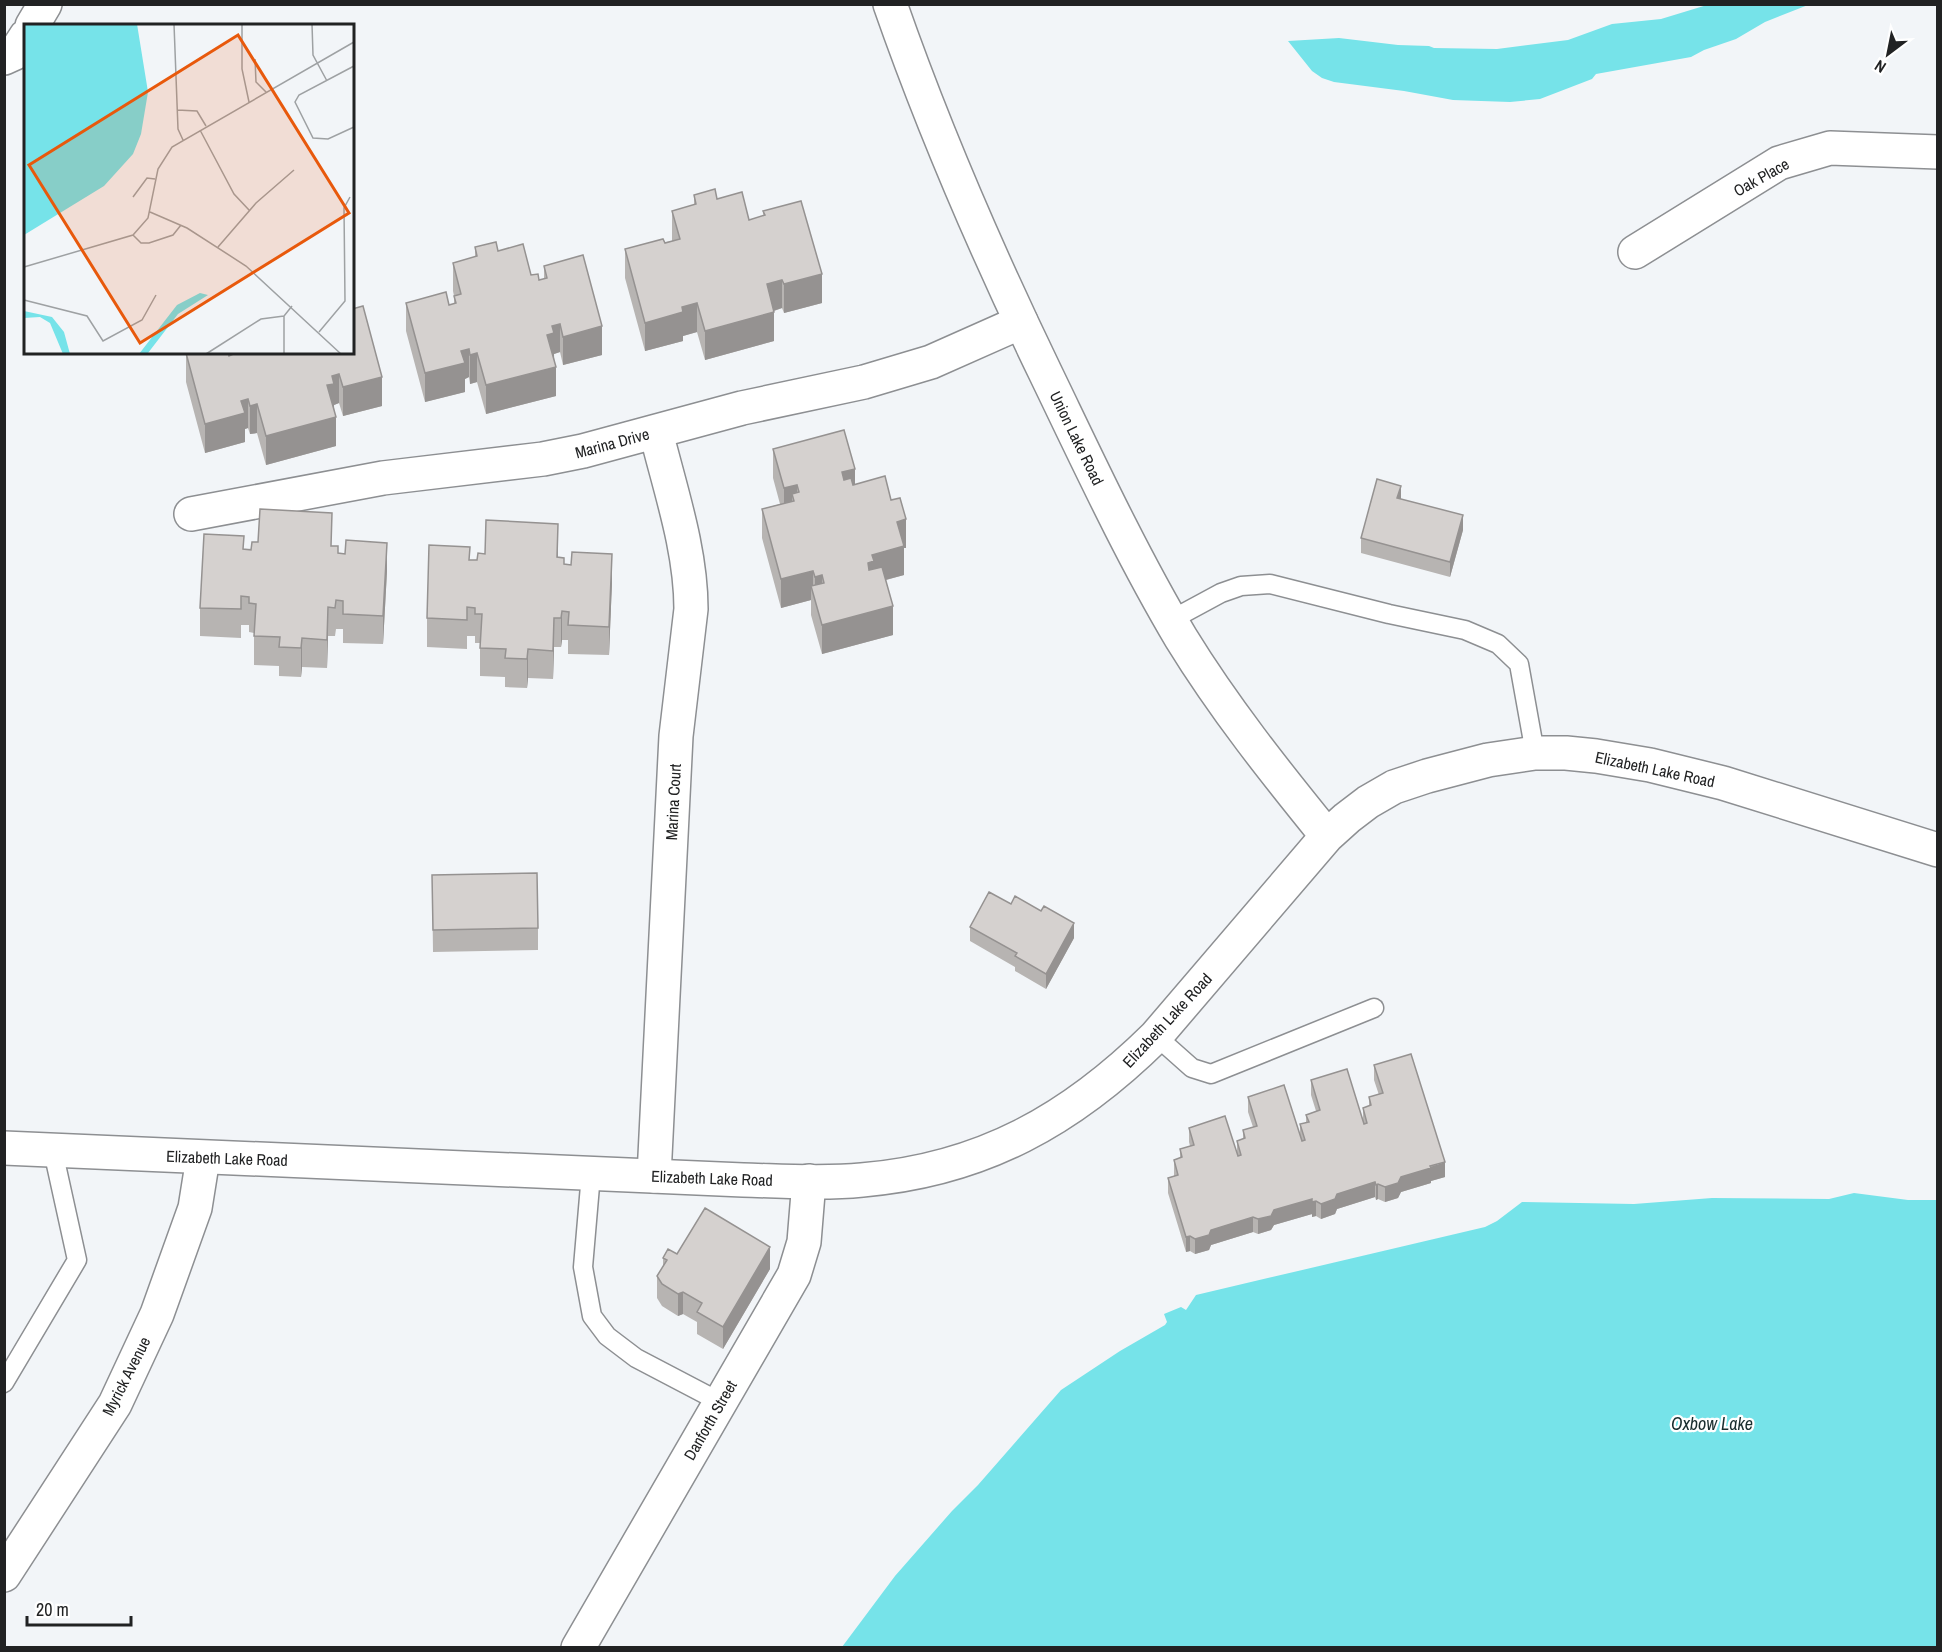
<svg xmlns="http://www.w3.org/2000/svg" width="1942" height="1652" font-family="'Archivo Narrow',sans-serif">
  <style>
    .water { fill: #76e3e9 }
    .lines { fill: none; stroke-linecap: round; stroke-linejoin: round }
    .lane-casing { stroke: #8d8f92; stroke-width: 21 }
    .street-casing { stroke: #8d8f92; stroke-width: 36 }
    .secondary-casing { stroke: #8d8f92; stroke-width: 36 }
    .lane { stroke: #fff; stroke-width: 18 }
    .street { stroke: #fff; stroke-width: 33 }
    .secondary { stroke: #fff; stroke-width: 33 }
    .wall { fill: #b7b4b2 }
    .shaded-wall { fill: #959291 }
    .building { fill: #d5d1cf; stroke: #959291; stroke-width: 1.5 }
    .labels { text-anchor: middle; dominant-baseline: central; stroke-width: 4.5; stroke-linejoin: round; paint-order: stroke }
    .street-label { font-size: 16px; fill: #212223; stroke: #fff }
    .water-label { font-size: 18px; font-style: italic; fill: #192d2e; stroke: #fff }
    .inset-road { fill: none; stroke: #9ea1a3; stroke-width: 1.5 }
    .view { fill: #e8590c; fill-opacity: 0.15; stroke: #e8590c; stroke-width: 3 }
    .inset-edge { fill: none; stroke: #212223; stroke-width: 3 }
  </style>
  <rect width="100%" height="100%" fill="#f2f5f8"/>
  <path class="water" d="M1707,5H1808L1765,22L1736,39L1704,50L1691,57L1596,74L1592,79L1540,99L1510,102L1453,100L1404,91L1334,82L1322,78L1312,71L1288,41L1339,38L1398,45L1429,46L1434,48L1497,49L1568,40L1612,24L1661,19Z
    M1854,1193L1908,1200H1937V1647H842L895,1576L952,1511L978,1485L1061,1390L1120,1351L1165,1325L1167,1322L1164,1314L1181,1307L1186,1310L1196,1295L1485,1227L1497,1221L1522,1202L1634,1204L1712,1198L1829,1199Z"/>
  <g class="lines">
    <g class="lane-casing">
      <path id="lane" d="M1171,620L1221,593L1241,586L1270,584L1389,614L1465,630L1498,644L1519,664L1535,753
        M1156,1036L1192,1068L1211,1074L1374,1008
        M591,1174L583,1267L592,1316L607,1336L636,1358L720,1402
        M4,1383L77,1260L53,1151"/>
    </g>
    <g class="street-casing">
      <path id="street" d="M32,26L45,4
        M4,58L15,53L26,36
        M1635,252L1779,163L1830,148L1938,152
        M191,514L383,478L543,459L583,451L742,408L864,382L931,362L1021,322
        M654,1176L676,736L691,609C691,549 670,489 656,432
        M4,1575L115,1404L157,1314L195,1208L203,1158
        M578,1648L794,1275L804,1242L809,1181"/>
    </g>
    <g class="secondary-casing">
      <path id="secondary" d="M890,4C934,130 987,252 1045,372C1088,461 1130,552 1181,638C1224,708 1275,772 1327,836
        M4,1148L743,1180C782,1181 823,1184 862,1180C982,1170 1071,1120 1156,1036L1327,836L1347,818L1368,802L1394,787L1427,776L1488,760L1535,753H1566L1596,756L1650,765L1723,783L1938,850"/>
    </g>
    <use href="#lane" class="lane"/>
    <use href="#street" class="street"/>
    <use href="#secondary" class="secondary"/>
  </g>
  <path class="wall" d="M694,195L717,199L749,220L763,216V211L822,303L784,313L782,308L774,311V341L705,360L697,332L683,336V341L645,351L625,278V249L672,241V211L694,205Z
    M475,247L498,251L539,280L544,279V266L602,355L563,365L560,352L554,354L556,396L486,414L477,382L470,384L469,377L465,379V392L425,402L406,331V303L449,305L454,304V296L453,291V263L475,257Z
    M234,352H352L382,406L343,416L339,403L334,405L336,446L266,465L257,433L250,434L248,428L245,429V442L205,453L186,382V353L229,356L234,354Z
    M773,449L891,500L906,548H904V575L886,580L893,635L822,654L811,615V600L781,608L762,538V509L780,504L773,478Z
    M1401,499L1463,530L1450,577L1361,553V538Z
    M332,546L338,553L387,571L383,644L343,643V629H336L335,636H328L327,668L302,667L301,677L279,676V666L254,665V633L249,632V625H241V638L200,636V608L244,549Z
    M558,557L564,564L612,582L609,655L568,654V640H562L561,647H554L553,679L528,678L527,688L505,687V677L480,676V643H475V636H467V649L427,647V618L470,560Z
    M432,875L538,928V950L433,952Z
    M970,927L1074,938L1046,989L1015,971V967L970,941Z
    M1374,1065L1445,1177L1431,1181V1183L1401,1192L1398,1198L1385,1202L1378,1199L1376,1200L1375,1197L1337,1209L1335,1214L1321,1219L1316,1216L1312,1217V1214L1274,1225L1271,1230L1258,1234L1253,1232L1211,1245L1209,1250L1195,1254L1190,1251L1186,1252L1168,1193V1178L1174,1176V1160L1180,1158V1149L1190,1146L1189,1142V1128L1237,1151V1141L1243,1139V1130L1253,1127L1248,1112V1097L1300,1134V1124L1306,1123V1115L1316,1111L1311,1095V1080L1363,1118V1108L1369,1106V1097L1379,1095L1374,1080Z
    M677,1254L770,1269L723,1349L697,1334V1322L683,1314L678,1316L662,1306L657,1298V1276L663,1266V1258Z"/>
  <path class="shaded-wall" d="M822,274V303L784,313V284Z
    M782,280V308L767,313V284Z
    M697,303V332L683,336V341L645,351V323L682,307Z
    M774,312V341L705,360V331Z
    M560,324V352L554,354V362L547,335L552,326Z
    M602,326V355L563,365V337Z
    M469,349V377L465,379V392L425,402V373L461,351Z
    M477,353V382L470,384V355Z
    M556,367V396L486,414V385Z
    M339,374V403L334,405V412L327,385L332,376Z
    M382,377V406L343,416V387Z
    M248,399V428L245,429V442L205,453V424L241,401Z
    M257,404V433L250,434V406Z
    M336,417V446L266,465V436Z
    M855,469V497L842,501V472Z
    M797,485V513L792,494V515L784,517V488Z
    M1401,486V501L1397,498Z
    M1463,515V530L1450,577V562Z
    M906,519V548H904V575L874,583L868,591V563L872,555L897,522Z
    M558,524V553L557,586V557Z
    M387,543V571L383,644V616Z
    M612,554V582L609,655V627Z
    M813,571V592L811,586V600L781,608V579Z
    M822,575V604L815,599V577Z
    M893,606V635L822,654V625Z
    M328,607V636L327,668V640Z
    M562,611V640L561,647V618Z
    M554,618V647L553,679V651Z
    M302,638V667L301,677V648Z
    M528,649V678L527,688V659Z
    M1074,923V938L1046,989V974Z
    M1445,1162V1177L1431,1181V1183L1401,1192L1398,1198L1385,1202V1187L1401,1177Z
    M1375,1182V1197L1337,1209L1335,1214L1321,1219V1204L1337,1194Z
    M1378,1184V1199L1376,1200V1185Z
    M1312,1199V1214L1274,1225L1271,1230L1258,1234V1219L1274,1210Z
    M1316,1201V1216L1312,1217V1202Z
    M1253,1217V1232L1211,1245L1209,1250L1195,1254V1239L1211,1230Z
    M1190,1236V1251L1186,1252V1237Z
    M770,1247V1269L723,1349V1327Z
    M683,1292V1314L678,1316V1294Z"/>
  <path class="building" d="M715,189L717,199L742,192L749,220L765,215L763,211L801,201L822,274L784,284L782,280L767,284L774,312L705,331L697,303L682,307L683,312L645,323L625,249L663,239L665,243L680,239L672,211L696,204L694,195Z
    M496,242L498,251L523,244L531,275L538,274L539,280L547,278L544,266L583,255L602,326L563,337L560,324L552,326L554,333L547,335L556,367L486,385L477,353L470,355L469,349L461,351L465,363L425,373L406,303L446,292L449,305L456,303L454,296L461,294L453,263L477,256L475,247Z
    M363,306L382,377L343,387L339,374L332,376L334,384L327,385L336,417L266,436L257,404L250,406L248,399L241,401L245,413L205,424L186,353L228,352L229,356L236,353V352H352V309Z
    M844,430L855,469L842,472L844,480L851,478L853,485L885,476L891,500L900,498L906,519L897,522L904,546L872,555L874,561L868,563L869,570L882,567L893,606L822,625L811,586L824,583L822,575L815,577L813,571L781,579L762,509L794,501L792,494L799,492L797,485L784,488L773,449Z
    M1377,479L1401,486L1397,498L1463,515L1450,562L1361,538Z
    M260,509L332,513L331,546H338V553L345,554L346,540L387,543L383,616L343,614V601L336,600L335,608L328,607L327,640L302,638L301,648L279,647L280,637L254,636L256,604L249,603V597L241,596V609L200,608L204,534L244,536L243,549L251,550L252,542H258Z
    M486,520L558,524L557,557L564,558V564L571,565L572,552L612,554L609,627L568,625L569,612L562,611L561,618H554L553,651L528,649L527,659L505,658L506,649L480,648L482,614H475V608L467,607V620L427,618L429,545L470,547L469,560H477L478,553L485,554Z
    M537,873L538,928L433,930L432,875Z
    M989,892L1011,904L1015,896L1041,911L1044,906L1074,923L1046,974L1015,956L1017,953L970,927Z
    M1411,1054L1445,1162L1430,1166L1431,1168L1401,1177L1398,1183L1385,1187L1378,1184L1376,1185L1375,1182L1337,1194L1335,1199L1321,1204L1316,1201L1312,1202V1199L1274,1210L1271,1216L1258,1219L1253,1217L1211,1230L1209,1235L1195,1239L1190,1236L1186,1237L1168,1178L1178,1175L1174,1160L1182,1157L1180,1149L1194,1145L1189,1128L1225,1116L1238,1156L1241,1155L1237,1141L1245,1138L1243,1130L1257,1126L1248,1097L1284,1085L1302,1141L1305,1140L1300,1124L1309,1122L1306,1115L1320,1110L1311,1080L1347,1069L1364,1124L1367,1123L1363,1108L1371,1105L1369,1097L1383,1093L1374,1065Z
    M705,1208L770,1247L723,1327L697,1312L702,1303L683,1292L678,1294L662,1284L657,1276L667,1260L663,1258L668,1249L677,1254Z"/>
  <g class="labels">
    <g class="street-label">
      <text transform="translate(1761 177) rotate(-29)">Oak Place</text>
      <text transform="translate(1077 438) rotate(64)">Union Lake Road</text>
      <text transform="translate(612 443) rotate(-15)">Marina Drive</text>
      <text transform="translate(1655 769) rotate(12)">Elizabeth Lake Road</text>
      <text transform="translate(673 802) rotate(-87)">Marina Court</text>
      <text transform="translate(1167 1020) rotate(-47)">Elizabeth Lake Road</text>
      <text transform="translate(227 1158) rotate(2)">Elizabeth Lake Road</text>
      <text transform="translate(712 1178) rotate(2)">Elizabeth Lake Road</text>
      <text transform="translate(126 1376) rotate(-63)">Myrick Avenue</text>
      <text transform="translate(710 1420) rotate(-60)">Danforth Street</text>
    </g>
    <g class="water-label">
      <text x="1712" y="1423">Oxbow Lake</text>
    </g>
  </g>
  <g transform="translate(24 24)">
    <rect width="330" height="330" fill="#f2f5f8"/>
    <path d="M0,0H113L124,68L117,110L109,130L80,162L0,211ZM176,269L184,271L154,290L124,329L115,330L153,281ZM0,287L28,293L40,308L46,330H39L26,299L16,293L0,294Z" fill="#76e3e9"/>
    <path class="inset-road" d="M150,0L154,105L159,116M218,0V45L225,78M288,0L289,31L303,57M231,35L232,58L242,68M330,42L275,71L271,78L289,114L304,115L330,103M153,86L173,87L182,102M176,106L210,170L225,186M109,173L123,154L131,155M126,188L163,204L222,242L317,330M109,211L117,219H125L149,211L157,201M194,223L232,179L270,146M0,243L109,211L124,194L134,145L148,123L330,18M0,276L63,292L79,317L118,296L132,271M295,308L321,277L320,184L326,173M182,330L237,295L260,292M260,330V292L268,282"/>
    <path class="view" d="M214,11L325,189L116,319L5,141Z"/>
    <rect width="330" height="330" class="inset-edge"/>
  </g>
  <rect width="1942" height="1652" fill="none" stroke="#212223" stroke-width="12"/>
  <g transform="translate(1888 54) rotate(212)" stroke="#ffffff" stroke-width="4.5" paint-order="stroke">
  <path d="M0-4.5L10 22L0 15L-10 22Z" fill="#212223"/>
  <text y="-9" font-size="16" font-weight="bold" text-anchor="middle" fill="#212223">N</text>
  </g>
  <path d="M27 1616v9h104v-9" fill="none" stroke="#212223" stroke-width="3"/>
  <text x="36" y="1616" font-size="18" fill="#212223" stroke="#ffffff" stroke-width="4.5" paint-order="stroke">20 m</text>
</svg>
